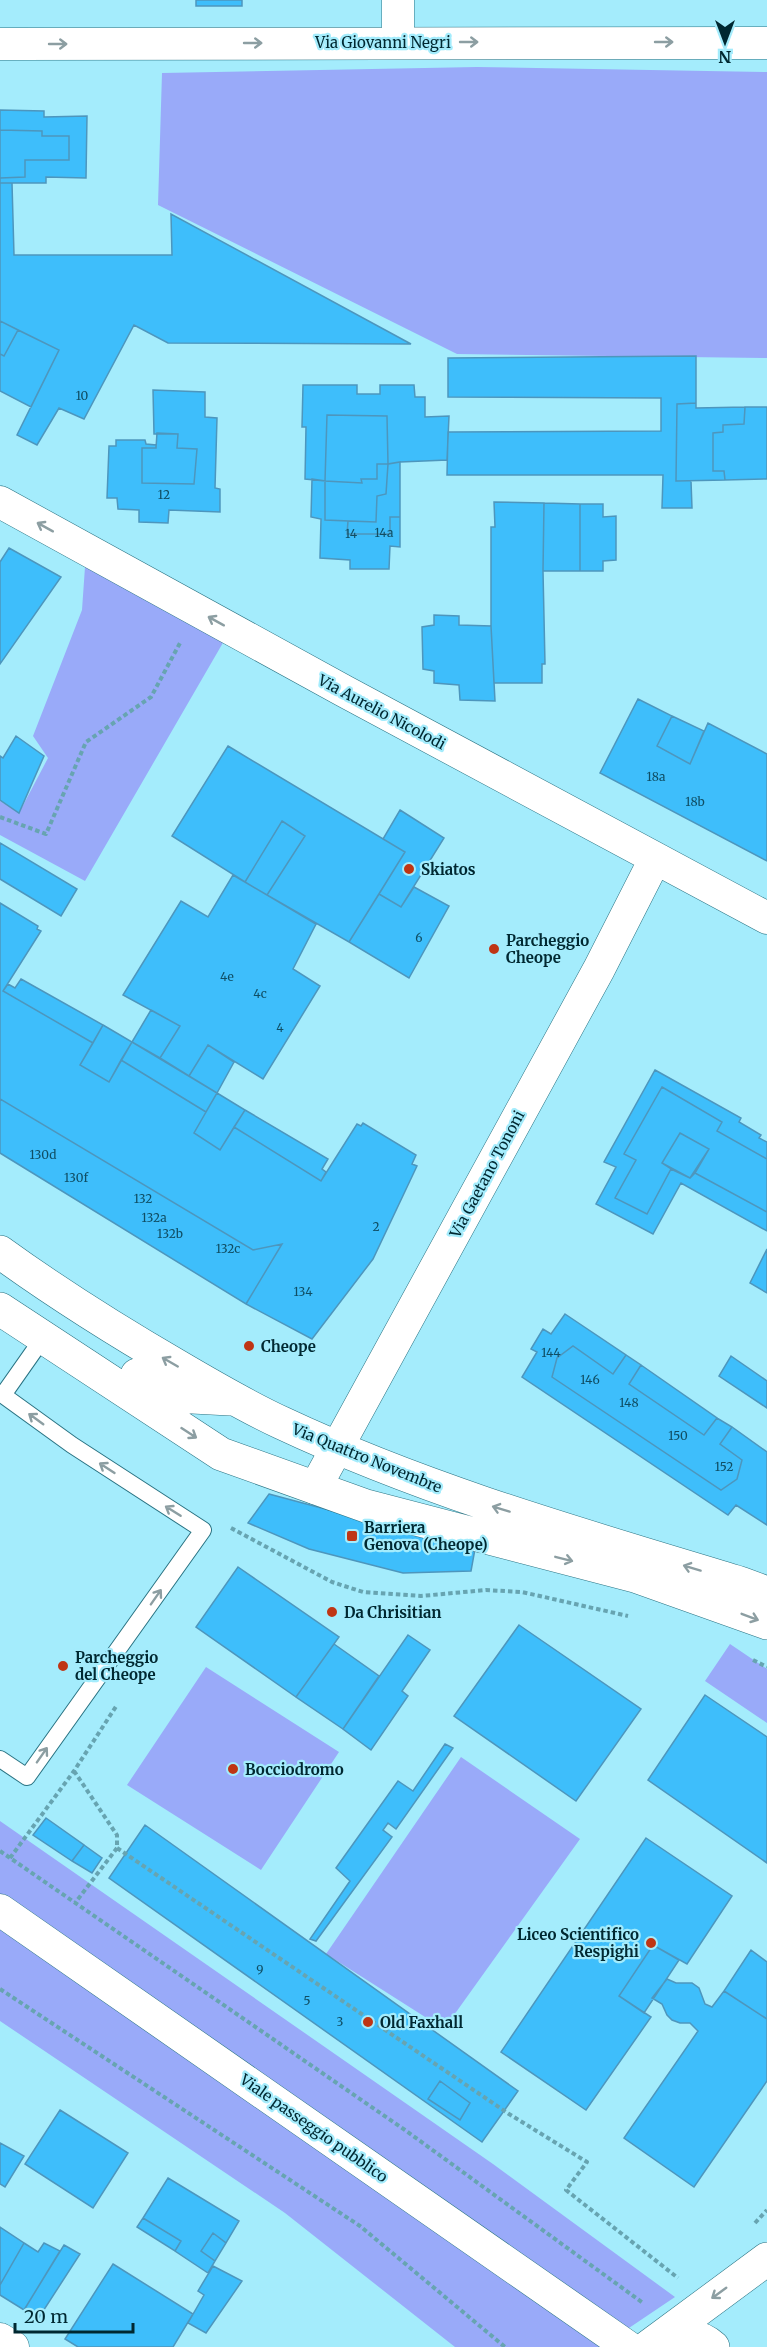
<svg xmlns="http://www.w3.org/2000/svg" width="767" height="2347" font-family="Merriweather,serif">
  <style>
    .green { fill: #99aaf9 }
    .building { fill: #3ebefb; stroke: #4d96bd; stroke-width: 1.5 }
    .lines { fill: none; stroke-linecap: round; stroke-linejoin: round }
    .lane-casing { stroke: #2a7383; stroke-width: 18 }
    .street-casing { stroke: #2a7383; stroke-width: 33 }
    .secondary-casing { stroke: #2a7383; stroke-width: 34 }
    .path { stroke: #67a4b1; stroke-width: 4; stroke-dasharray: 4.5 3; stroke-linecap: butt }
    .lane { stroke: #fff; stroke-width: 16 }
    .street { stroke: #fff; stroke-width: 32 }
    .secondary { stroke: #fff; stroke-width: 33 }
    .oneway { stroke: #8c9ea2 }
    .poi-dot { fill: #bf3514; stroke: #a4ecfc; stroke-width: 2 }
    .labels { text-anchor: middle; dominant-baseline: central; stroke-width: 4.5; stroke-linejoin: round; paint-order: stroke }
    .number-label { font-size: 12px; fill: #104e64 }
    .street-label { font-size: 15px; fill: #002831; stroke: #a4ecfc }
    .poi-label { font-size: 15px; font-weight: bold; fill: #002831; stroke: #a4ecfc; text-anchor: start }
  </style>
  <rect width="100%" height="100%" fill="#a4ecfc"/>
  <path class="green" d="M477,67L767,72V358L457,354L158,205L162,73Z
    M85,567L224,641L85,881L0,835V801L19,813L48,758L33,736L82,610Z
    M730,1644L767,1669V1723L705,1681Z
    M206,1667L339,1752L261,1870L127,1785Z
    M461,1757L580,1839L444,2029L326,1954Z
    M0,1821L493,2164L675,2297L623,2332L613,2347H455L285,2213L0,2021Z"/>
  <path class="building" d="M196,0H242V6H196Z
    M0,110L44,111V117L87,116L86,178L46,177V183H0V178L25,177V160H69V136H42V131L0,130Z
    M0,130L42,131V136H69V160H25V177L0,178Z
    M0,183H12L14,255H172L171,214L411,344L168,343L134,325L84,419L59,408L37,445L17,435L59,350L0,321Z
    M0,321L18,330L4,356L0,354Z
    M18,330L59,350L31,407L0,391V354L4,356Z
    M696,356V403L677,404L676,481H691L692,508H662L663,475H447L448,432L661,431V398L448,397V358Z
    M303,385H357V394H380V385H414L415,397H425V417L449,416L447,460L400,462L388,464L387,416L327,415L325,481L305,479L306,427H302Z
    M153,390L205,392V417L217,418L215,488L220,489V512L169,510L168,523L139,522V510L118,509L117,498H107L109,446H116V440H145L146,444L156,445V448H142V483L194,484L197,449L177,448L178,434H154Z
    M696,403V408L745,407L744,424L723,425V432L713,433V471H724L725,480L676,481L677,404Z
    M745,407H767V479L725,480L724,471H713V433L723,432V425L744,424Z
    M327,415L387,416L388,464H377V479H361L362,483L325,481Z
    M157,433L178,434L177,448L197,449L194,484L142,483V448H156Z
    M400,462V517H390V534H347L348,521L376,522L377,496L386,494L388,464Z
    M377,464H388L386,494L377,496L376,522L325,520V481L362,483L361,479H377Z
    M312,479L325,481V520L348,521L347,534H390V517H400V547L390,546L389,569H350V560L320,558L321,519L311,517Z
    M494,502L544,503L543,571L545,664H542V683H494L491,626V527H495Z
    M544,503L580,504V571H543Z
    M580,504H603V517L616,516V560L603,561V571H580Z
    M9,548L61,577L0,664V562Z
    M434,615L459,616V625L491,626L495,701L460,700L459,685L434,683V671L423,669L422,627L434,625Z
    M638,699L672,716L657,746L690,764L708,723L767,754V861L600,773Z
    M672,716L704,731L690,764L657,746Z
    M16,736L44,756L19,813L0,800V756L3,758Z
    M228,746L405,852L349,942L267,895L305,836L282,821L245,882L172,836Z
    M400,810L444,838L401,907L379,894L405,852L383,839Z
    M282,821L305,836L267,895L245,882Z
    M0,843L77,889L61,916L0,879Z
    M233,875L316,924L293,969L320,986L263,1079L208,1045L189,1076L160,1058L180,1026L123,995L181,901L208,917Z
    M414,887L449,906L409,978L349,942L379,894L401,907Z
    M0,903L38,926L37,929L41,931L3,991L93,1043L80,1065L109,1082L121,1060L206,1112L194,1133L220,1150L234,1127L321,1181L357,1124L361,1126L363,1123L416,1155L412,1164L417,1166L373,1259L312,1339L246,1304L282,1244L253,1250L0,1099Z
    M21,979L103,1025L93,1043L3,991L8,984L15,988Z
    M151,1010L180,1026L160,1058L132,1042Z
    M103,1025L132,1042L109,1082L80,1065Z
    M132,1042L217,1093L206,1112L121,1060Z
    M208,1045L234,1062L217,1093L189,1076Z
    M655,1070L741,1118L739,1122L761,1135L759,1138L767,1142V1159L717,1131L722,1122L662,1087L624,1154L636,1160L615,1198L647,1214L671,1169L690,1178L695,1173L767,1212V1231L681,1183L653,1234L596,1204L616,1167L604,1162Z
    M662,1087L722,1122L717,1131L767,1159V1212L695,1173L709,1149L680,1133L662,1163L671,1169L647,1214L615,1198L636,1160L624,1154Z
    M217,1093L245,1110L220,1150L194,1133Z
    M0,1099L253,1250L282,1244L246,1304L0,1153Z
    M245,1110L328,1159L322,1169L326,1172L321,1181L234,1127Z
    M680,1133L709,1149L690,1178L662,1163Z
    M767,1249V1293L750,1283Z
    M565,1314L626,1355L613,1374L573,1346L557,1358L552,1377L721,1490L737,1479L742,1460L720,1444L732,1427L767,1452V1525L736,1505L728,1515L522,1377L537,1352L531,1349L543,1329L551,1334Z
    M573,1346L613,1374L626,1355L641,1365L629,1384L704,1435L717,1418L732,1427L720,1444L742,1460L737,1479L721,1490L552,1377L557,1358Z
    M731,1356L767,1381V1408L719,1376Z
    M641,1365L717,1418L704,1435L629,1384Z
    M269,1494L475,1549L471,1571L403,1573L309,1549L248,1523Z
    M238,1567L339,1637L296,1697L196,1627Z
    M519,1625L641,1709L576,1801L454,1716Z
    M408,1635L430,1650L402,1691L408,1696L371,1750L343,1729Z
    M334,1644L379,1676L343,1729L296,1697Z
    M705,1695L767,1737V1863L648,1780Z
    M445,1744L453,1748L396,1829L388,1823L383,1830L392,1837L316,1941L310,1939L350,1881L336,1868L398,1781L413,1791Z
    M46,1818L84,1845L72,1861L33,1835Z
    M145,1825L518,2091L482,2142L109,1878Z
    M646,1838L732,1896L687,1964L653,1945L619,1996L651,2017L586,2110L501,2052Z
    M84,1845L102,1858L92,1873L72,1861Z
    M653,1945L679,1960L644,2013L619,1996Z
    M751,1950L767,1962V2019L724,1991Z
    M667,1979L676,1983H692L699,1988L705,2004L712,2007L724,1991L767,2019V2081L694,2187L624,2138L698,2031L690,2023H680L672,2020L667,2015L662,2004L652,1998Z
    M440,2081L470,2103L460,2120L428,2099Z
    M60,2110L128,2153L93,2208L25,2164Z
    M0,2143L24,2156L5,2187L0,2184Z
    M168,2178L239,2221L226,2243L213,2233L201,2251L215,2261L208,2273L175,2251L181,2241L143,2218Z
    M143,2218L181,2241L175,2251L137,2227Z
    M0,2227L24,2243L0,2285Z
    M213,2233L226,2243L215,2261L201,2251Z
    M24,2243L38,2252L44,2243L60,2251L24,2310L0,2295V2285Z
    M64,2245L80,2254L38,2319L24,2310Z
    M113,2264L193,2314L173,2347H78L65,2339Z
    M213,2266L242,2281L206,2333L188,2323L204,2295L198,2291Z"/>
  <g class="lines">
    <g class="lane-casing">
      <path id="lane" d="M0,1393L72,1445L203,1530L27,1777L0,1759
        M3,1395L43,1338"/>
    </g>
    <g class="street-casing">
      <path id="street" d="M398,0V42
        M0,44L767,43
        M0,502L344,691L767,918
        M315,1488L599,969L655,859
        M0,1910L628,2347
        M0,2339L13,2347"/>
    </g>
    <g class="secondary-casing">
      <path id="secondary" d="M0,1252C58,1294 117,1331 179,1367C213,1387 247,1407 282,1423C429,1492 585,1536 740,1583L767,1593
        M0,1309L221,1454L366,1506L635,1576L767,1623
        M137,1375L174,1396L230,1399
        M664,2337C682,2334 699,2334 713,2347
        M648,2347L767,2259"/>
    </g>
    <path class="path" d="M0,817L46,834L86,742L151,697L180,643
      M231,1528L332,1582L363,1592L421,1596L486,1590L522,1592L628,1616
      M753,1660L767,1667
      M74,1771L117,1835V1848L75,1903
      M117,1848L509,2114L587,2162L566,2190L678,2278
      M0,1851L405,2130L643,2303
      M10,1858L74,1771L117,1705
      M0,1989L360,2226L505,2347
      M755,2223L767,2210"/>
    <use href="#lane" class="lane"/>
    <use href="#street" class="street"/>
    <use href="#secondary" class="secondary"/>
  </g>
  <defs><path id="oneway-shaft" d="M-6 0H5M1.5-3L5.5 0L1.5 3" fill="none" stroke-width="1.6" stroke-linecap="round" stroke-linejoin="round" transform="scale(1.5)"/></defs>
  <g class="oneway">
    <use href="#oneway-shaft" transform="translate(469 42)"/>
    <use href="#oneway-shaft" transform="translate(664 42)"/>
    <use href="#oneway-shaft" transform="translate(253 43)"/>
    <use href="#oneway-shaft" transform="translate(58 44)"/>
    <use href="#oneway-shaft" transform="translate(45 527) rotate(-151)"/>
    <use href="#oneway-shaft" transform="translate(216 621) rotate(-151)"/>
    <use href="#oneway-shaft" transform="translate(170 1362) rotate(-150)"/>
    <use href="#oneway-shaft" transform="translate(36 1419) rotate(-144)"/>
    <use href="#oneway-shaft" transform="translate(189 1433) rotate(33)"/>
    <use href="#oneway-shaft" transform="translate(107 1468) rotate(-147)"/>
    <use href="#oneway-shaft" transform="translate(501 1509) rotate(-163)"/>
    <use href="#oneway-shaft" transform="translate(173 1511) rotate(-148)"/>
    <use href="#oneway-shaft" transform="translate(564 1559) rotate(14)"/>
    <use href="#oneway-shaft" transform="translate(692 1568) rotate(-163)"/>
    <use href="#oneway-shaft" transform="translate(156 1597) rotate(-55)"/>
    <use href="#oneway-shaft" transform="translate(750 1617) rotate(21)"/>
    <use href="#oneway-shaft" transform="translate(42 1755) rotate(-55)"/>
    <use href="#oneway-shaft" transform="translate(719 2293) rotate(144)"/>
  </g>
  <g class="poi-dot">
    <circle cx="409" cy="869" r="6"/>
    <circle cx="494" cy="949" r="6"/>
    <circle cx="249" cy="1346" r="6"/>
    <rect x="346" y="1530" width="12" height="12" rx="3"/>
    <circle cx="332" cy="1612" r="6"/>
    <circle cx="63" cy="1666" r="6"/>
    <circle cx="233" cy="1769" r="6"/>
    <circle cx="651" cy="1943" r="6"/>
    <circle cx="368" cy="2022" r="6"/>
  </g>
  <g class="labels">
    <g class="number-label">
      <text x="82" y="395">10</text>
      <text x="164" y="494">12</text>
      <text x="384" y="532">14a</text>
      <text x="351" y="533">14</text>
      <text x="656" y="776">18a</text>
      <text x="695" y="801">18b</text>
      <text x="419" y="937">6</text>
      <text x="227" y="976">4e</text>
      <text x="260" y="993">4c</text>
      <text x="280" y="1027">4</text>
      <text x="43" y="1154">130d</text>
      <text x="76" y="1177">130f</text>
      <text x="143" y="1198">132</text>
      <text x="154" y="1217">132a</text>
      <text x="376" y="1226">2</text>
      <text x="170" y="1233">132b</text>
      <text x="228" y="1248">132c</text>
      <text x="303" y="1291">134</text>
      <text x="551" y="1352">144</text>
      <text x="590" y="1379">146</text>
      <text x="629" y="1402">148</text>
      <text x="678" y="1435">150</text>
      <text x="724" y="1466">152</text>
      <text x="260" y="1969">9</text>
      <text x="307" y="2000">5</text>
      <text x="340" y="2021">3</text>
    </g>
    <g class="street-label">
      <text x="383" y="42">Via Giovanni Negri</text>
      <text transform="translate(382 712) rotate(28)">Via Aurelio Nicolodi</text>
      <text transform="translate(487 1174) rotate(-62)">Via Gaetano Tononi</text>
      <text transform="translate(367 1458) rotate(22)">Via Quattro Novembre</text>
      <text transform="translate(314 2128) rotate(35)">Viale passeggio pubblico</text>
    </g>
    <g class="poi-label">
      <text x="421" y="869">Skiatos</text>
      <text x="506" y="940">Parcheggio<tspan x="506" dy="17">Cheope</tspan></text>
      <text x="261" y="1346">Cheope</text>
      <text x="364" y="1527">Barriera<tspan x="364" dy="17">Genova (Cheope)</tspan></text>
      <text x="344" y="1612">Da Chrisitian</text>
      <text x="75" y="1657">Parcheggio<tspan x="75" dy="17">del Cheope</tspan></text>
      <text x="245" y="1769">Bocciodromo</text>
      <text x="639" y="1934" text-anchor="end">Liceo Scientifico<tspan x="639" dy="17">Respighi</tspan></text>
      <text x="380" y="2022">Old Faxhall</text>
    </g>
  </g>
  <g transform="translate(725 42) rotate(180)" stroke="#a4ecfc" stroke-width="4.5" paint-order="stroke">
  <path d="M0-4.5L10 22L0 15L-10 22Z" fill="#002831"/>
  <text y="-9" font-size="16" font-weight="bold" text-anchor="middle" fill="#002831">N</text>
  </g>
  <path d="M15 2323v9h118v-9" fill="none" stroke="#002831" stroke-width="3"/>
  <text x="24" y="2323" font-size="18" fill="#002831" stroke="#a4ecfc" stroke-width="4.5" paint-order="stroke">20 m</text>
</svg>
